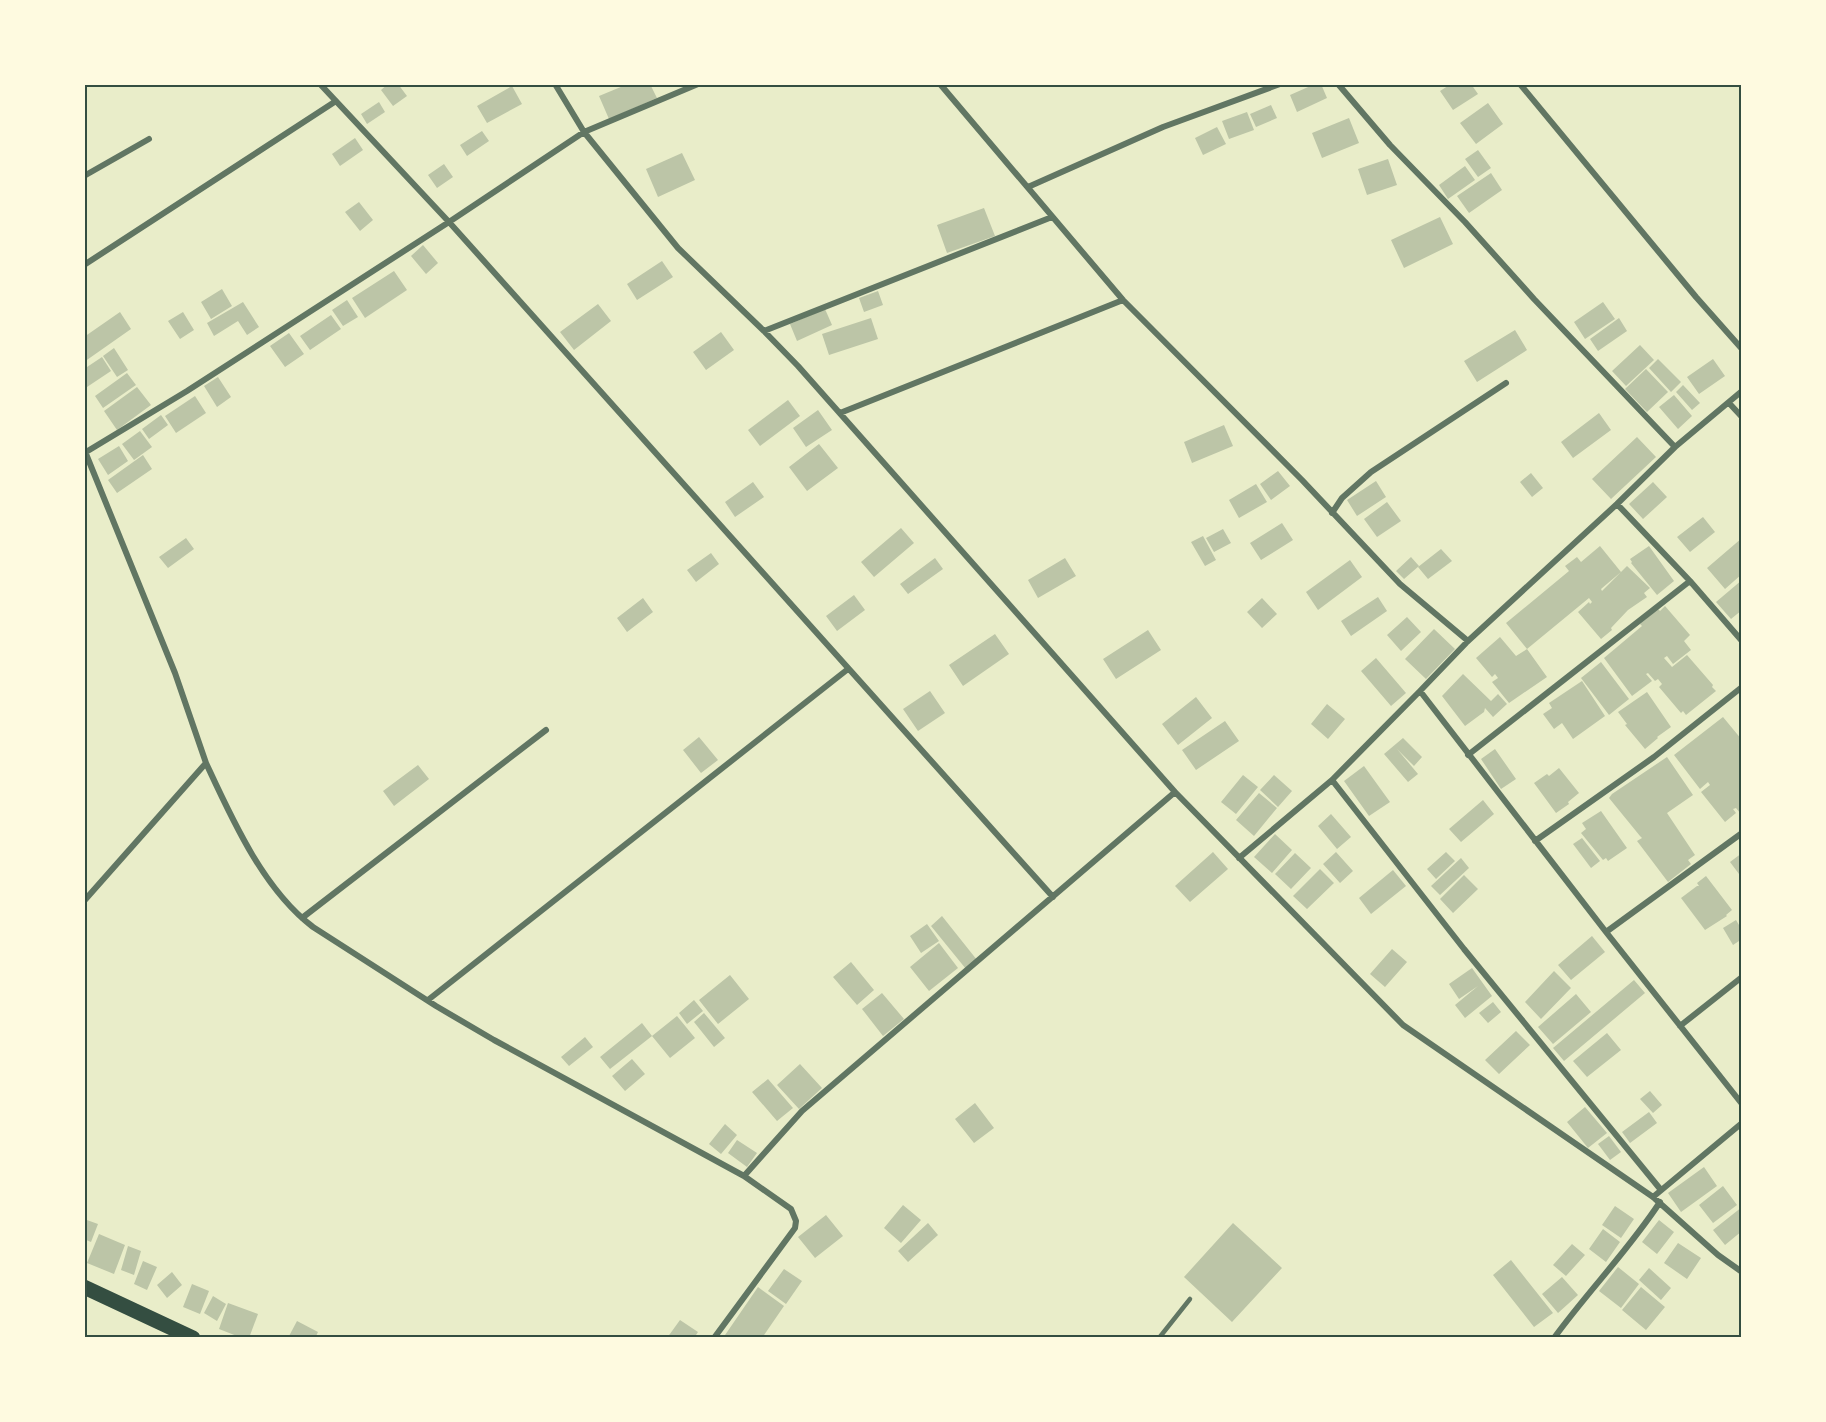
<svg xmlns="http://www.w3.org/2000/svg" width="1826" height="1422" font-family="Commissioner,sans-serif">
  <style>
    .building { fill: #bcc5a7 }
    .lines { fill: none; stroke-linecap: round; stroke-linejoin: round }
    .service { stroke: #617663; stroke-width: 4.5 }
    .minor { stroke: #617663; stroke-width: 6 }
    .trunk { stroke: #344e41; stroke-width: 15 }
    .neatline { fill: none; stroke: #344e41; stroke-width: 2 }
  </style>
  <rect width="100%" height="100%" fill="#e9edc9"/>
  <path class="building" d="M388,84H398L407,96L393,106L381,90Z
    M628,84H650L657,98L609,119L599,96Z
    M1315,84H1321L1327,98L1297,112L1290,95Z
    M1451,84H1471L1478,94L1453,110L1440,91Z
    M512,86L522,104L487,123L477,106Z
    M379,102L385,112L367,124L361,114Z
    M1488,103L1503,124L1476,144L1460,123Z
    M1271,105L1277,118L1256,127L1250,114Z
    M1247,112L1254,130L1229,139L1222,121Z
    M1349,118L1359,143L1322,158L1312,133Z
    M1217,127L1226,144L1203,155L1195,138Z
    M482,131L489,141L467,156L460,145Z
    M355,138L363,150L340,166L332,154Z
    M1478,150L1491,168L1478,177L1465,159Z
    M682,153L695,180L658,197L646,169Z
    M1388,159L1397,185L1367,195L1358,169Z
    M444,164L453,177L437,188L428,175Z
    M1465,166L1475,180L1448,199L1439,185Z
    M1491,173L1502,190L1469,213L1457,196Z
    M359,202L373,220L360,231L345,212Z
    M984,208L995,236L947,253L937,225Z
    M1440,217L1453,244L1404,268L1391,240Z
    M423,245L438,263L426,274L411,256Z
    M662,261L673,277L637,300L627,284Z
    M394,271L407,290L365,318L352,298Z
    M222,289L232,306L211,319L201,302Z
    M878,291L883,305L864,312L859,298Z
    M347,300L358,317L343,326L332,310Z
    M243,302L259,327L247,335L238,321L214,336L207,323Z
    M1603,302L1615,319L1585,339L1574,322Z
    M598,304L611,321L574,350L560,332Z
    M825,309L832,325L797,341L790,324Z
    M120,312L131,329L84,362V337Z
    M183,312L194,330L180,339L168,321Z
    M331,315L341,329L310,350L300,336Z
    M871,318L878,339L829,355L822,334Z
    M1619,318L1627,331L1598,351L1590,339Z
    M1515,330L1527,350L1477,382L1464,361Z
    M721,332L734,350L706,370L693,352Z
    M289,333L304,354L285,367L270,346Z
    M1640,345L1654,360L1626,386L1612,371Z
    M114,348L128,370L117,377L103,356Z
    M102,357L111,371L87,387L84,383V369Z
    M1658,359L1681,382L1671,392L1649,368Z
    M1713,359L1725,376L1699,394L1687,377Z
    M1646,369L1668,392L1647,412L1625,389Z
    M127,373L136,385L103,408L95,396Z
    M218,377L231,397L217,407L204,386Z
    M1683,385L1700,403L1692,410L1676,392Z
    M137,387L151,405L117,430L104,411Z
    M1674,395L1692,416L1678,429L1659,407Z
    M195,396L206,413L176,433L165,416Z
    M788,400L800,416L760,446L748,430Z
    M818,410L832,430L806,447L793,428Z
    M1599,413L1611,430L1573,458L1561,442Z
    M161,415L168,425L149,439L142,429Z
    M1224,425L1233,446L1192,463L1184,442Z
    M140,431L152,447L134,460L122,444Z
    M1637,437L1656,457L1611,499L1592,479Z
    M819,444L838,468L807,491L789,467Z
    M119,446L128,461L108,475L98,459Z
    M143,455L152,469L117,493L108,480Z
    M1278,471L1290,486L1271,500L1260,484Z
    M1531,473L1543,488L1532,497L1520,482Z
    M1376,481L1386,497L1357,516L1347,500Z
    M753,482L764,497L735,517L725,502Z
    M1653,482L1667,497L1643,519L1629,504Z
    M1256,484L1267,502L1239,518L1229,500Z
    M1387,502L1401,521L1377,537L1364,519Z
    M1703,517L1715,532L1690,552L1677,537Z
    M1282,523L1293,540L1261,560L1250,543Z
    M901,528L914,543L874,577L861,562Z
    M1223,529L1231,543L1214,552L1206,538Z
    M1203,536L1216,560L1205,566L1191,542Z
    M186,538L194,549L168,568L159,557Z
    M1742,538V574L1725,589L1707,568Z
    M1600,546L1621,572L1601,589L1602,591L1627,566L1650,588L1644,593L1647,597L1628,610L1611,628L1612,630L1601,639L1578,612L1589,602L1590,604L1592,602L1589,598L1527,649L1506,623L1569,571L1565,566L1577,557L1581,562Z
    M1649,546L1674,581L1657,595L1631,563L1632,562L1630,559Z
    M1441,549L1452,561L1428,579L1418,567Z
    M711,553L719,564L696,582L687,570Z
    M1411,557L1419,566L1404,579L1396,571Z
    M935,558L943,569L908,594L900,584Z
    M1065,558L1076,576L1038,598L1028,580Z
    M1350,560L1362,577L1318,610L1306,592Z
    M1742,580V610L1731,619L1716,602Z
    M854,595L865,610L837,631L826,616Z
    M1378,597L1387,611L1351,636L1341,621Z
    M643,598L653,612L627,632L617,618Z
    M1262,598L1277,614L1262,628L1247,612Z
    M1665,606L1690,635L1684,641L1691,650L1673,664L1667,656L1664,658L1672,667L1687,655L1713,685L1712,687L1716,691L1686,715L1683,711L1681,713L1659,687L1662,684L1658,679L1655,681L1648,673L1646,674L1652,681L1632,696L1604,658L1642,626L1640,624L1658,609L1660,611Z
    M1407,617L1421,632L1401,651L1387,635Z
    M1434,629L1455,649L1426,679L1405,659Z
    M1148,630L1161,650L1116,679L1103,659Z
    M995,634L1009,654L963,686L949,665Z
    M1500,637L1516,656L1527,649L1547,677L1509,703L1492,682L1498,678L1495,674L1492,677L1476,658Z
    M1376,658L1406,693L1391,706L1361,671Z
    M1601,662L1629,699L1609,715L1581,678Z
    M1463,674L1491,701L1498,694L1507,704L1493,717L1485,708L1484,712L1465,726L1442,696Z
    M1582,681L1605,716L1573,739L1562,723L1554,729L1543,714L1552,708L1549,703Z
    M930,691L945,713L918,731L903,709Z
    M1647,692L1671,727L1657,737L1658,738L1645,749L1625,725L1627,724L1618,712Z
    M1196,697L1212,718L1178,745L1162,724Z
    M1327,704L1345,719L1328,739L1311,724Z
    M1723,717L1742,740V811L1740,813L1736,808L1733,809L1736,813L1725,822L1701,792L1710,785L1708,782L1700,789L1674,755Z
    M1225,721L1239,741L1196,770L1182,750Z
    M699,737L718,760L701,773L683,750Z
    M1403,738L1422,757L1414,766L1397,749L1418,774L1408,782L1384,754Z
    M1495,749L1516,779L1501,789L1481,759Z
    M1667,757L1693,795L1667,813L1695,855L1688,860L1691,864L1668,882L1637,841L1642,838L1640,836L1609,798L1612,794Z
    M418,765L429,779L394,806L383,791Z
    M1364,766L1390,802L1369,816L1344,781Z
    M1559,768L1579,793L1568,802L1569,804L1556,813L1534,783L1547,774L1549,776Z
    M1243,775L1258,787L1236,814L1221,802Z
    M1274,775L1292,791L1278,807L1260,790Z
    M1259,793L1277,808L1254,836L1236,820Z
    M1483,800L1494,814L1461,842L1449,829Z
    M1601,811L1627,848L1608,861L1606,858L1603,860L1581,833L1586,829L1582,823Z
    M1331,814L1351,837L1337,849L1318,826Z
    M1275,834L1292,850L1272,873L1254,857Z
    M1582,838L1600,861L1591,868L1573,844Z
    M1213,852L1228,869L1190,902L1175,886Z
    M1336,852L1353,871L1340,883L1323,864Z
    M1446,852L1455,861L1436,879L1427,869Z
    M1295,853L1311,868L1291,889L1275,874Z
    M1742,853V878L1730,862Z
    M1461,858L1469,868L1440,895L1431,886Z
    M1320,869L1334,883L1307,909L1293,896Z
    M1393,870L1406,886L1371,914L1359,898Z
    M1464,875L1478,889L1453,913L1440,899Z
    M1706,876L1732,910L1726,915L1727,916L1705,930L1681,898L1697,886H1699L1697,883Z
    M942,916L977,960L966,969L931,926Z
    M1736,920L1742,930V939L1733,945L1723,928Z
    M927,924L939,941L921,953L910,936Z
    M1592,936L1605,952L1571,980L1558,965Z
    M939,943L958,968L929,991L910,967Z
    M1392,949L1407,962L1385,987L1370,974Z
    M851,962L874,990L857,1005L833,977Z
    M1472,968L1492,996L1465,1018L1455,1005L1478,986L1459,999L1449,984Z
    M1554,971L1571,988L1541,1019L1525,1002Z
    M730,975L749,999L718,1024L699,1000Z
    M1634,980L1645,993L1564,1061L1553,1048Z
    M882,993L904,1019L883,1036L862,1009Z
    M1576,994L1591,1012L1553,1044L1538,1027Z
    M694,1000L703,1011L687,1024L679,1013Z
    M1493,1002L1501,1012L1488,1023L1479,1013Z
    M704,1013L725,1038L714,1047L694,1022Z
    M677,1016L695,1038L670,1058L652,1036Z
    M642,1023L652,1036L610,1069L600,1057Z
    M1516,1031L1530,1045L1499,1074L1485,1060Z
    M1607,1033L1621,1050L1587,1077L1573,1061Z
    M585,1037L593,1047L569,1066L561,1057Z
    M632,1059L645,1074L625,1091L612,1076Z
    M800,1064L822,1088L799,1109L777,1085Z
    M768,1079L793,1108L777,1121L752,1092Z
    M1650,1091L1662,1105L1653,1113L1640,1099Z
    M975,1103L994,1128L974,1143L955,1119Z
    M1585,1107L1607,1133L1588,1148L1567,1122Z
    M1649,1112L1657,1123L1630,1143L1622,1132Z
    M725,1124L737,1135L721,1154L709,1144Z
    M1609,1136L1621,1152L1610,1160L1598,1144Z
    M737,1140L757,1153L747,1167L728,1153Z
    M1704,1167L1717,1186L1681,1212L1668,1193Z
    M1723,1186L1737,1205L1713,1223L1699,1205Z
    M903,1205L921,1220L901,1243L884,1228Z
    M1615,1206L1634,1219L1621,1238L1602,1225Z
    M1742,1207V1231L1725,1245L1713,1230Z
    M826,1215L843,1236L815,1258L798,1237Z
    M84,1219L98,1224L91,1242L84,1239Z
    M1659,1220L1674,1232L1657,1254L1642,1242Z
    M928,1223L938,1235L908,1262L898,1251Z
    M1233,1223L1282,1268L1232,1322L1184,1277Z
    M1603,1229L1620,1242L1606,1262L1589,1249Z
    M99,1234L125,1245L114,1274L87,1263Z
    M1678,1243L1701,1258L1687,1279L1664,1263Z
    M1572,1244L1585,1255L1566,1276L1553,1265Z
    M128,1246L141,1251L134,1275L121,1270Z
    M1511,1260L1553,1313L1534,1327L1493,1275Z
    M143,1261L157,1267L147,1290L134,1284Z
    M1618,1267L1639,1284L1621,1308L1599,1291Z
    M1649,1268L1671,1288L1661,1300L1639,1280Z
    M784,1269L802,1281L786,1304L768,1291Z
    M172,1272L182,1285L167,1298L157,1285Z
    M1562,1277L1578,1295L1558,1313L1542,1294Z
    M192,1284L209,1291L200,1314L183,1307Z
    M758,1287L784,1306L762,1338H723Z
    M1641,1287L1665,1307L1646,1330L1622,1310Z
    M213,1296L226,1304L217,1321L204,1313Z
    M228,1303L258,1314L249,1338H242L219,1329Z
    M680,1320L698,1332L694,1338H667Z
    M297,1321L318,1332L315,1338H288Z"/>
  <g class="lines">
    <path class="service" d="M1159,1338L1190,1299"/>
    <path class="minor" d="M320,84L449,222L1053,897
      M555,84L584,132L678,248L764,331L798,366L1175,792L1403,1025L1653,1197L1718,1255L1742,1272
      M940,84L1123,300L1302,480L1400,584L1468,641
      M1338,84L1390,145L1465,222L1534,299L1675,447
      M1520,84L1696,297L1742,349
      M84,176L149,139
      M1028,187L1163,127L1280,84
      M84,265L336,101
      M764,331L1052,217
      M1742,391L1675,447L1617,504L1468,641L1420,691L1606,932L1742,1104
      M1729,403L1742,417
      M840,413L1123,300
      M86,452L187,391L449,222L584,132L698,84
      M1617,504L1690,581
      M1332,513L1342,498L1371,472L1506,383
      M1468,755L1690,581L1742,641
      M206,763C232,819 263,889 313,927L436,1006L494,1040L744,1176
      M1332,780L1464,949L1661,1190
      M1535,841L1654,757L1742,687
      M1239,858L1332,780L1420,691
      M84,901L206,763L175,673L84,449
      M302,918L546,730
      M1606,932L1742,833
      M428,1000L848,669
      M1680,1026L1742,977
      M1653,1197L1742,1123
      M714,1338L795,1228L796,1221L791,1209L744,1176L802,1111L1175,792
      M1554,1338C1588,1291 1628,1251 1660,1202"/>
    <path class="trunk" d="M84,1287L193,1338"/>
  </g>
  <rect width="1826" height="1422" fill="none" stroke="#fefae0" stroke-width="171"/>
  <rect x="86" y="86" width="1654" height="1250" class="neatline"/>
</svg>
